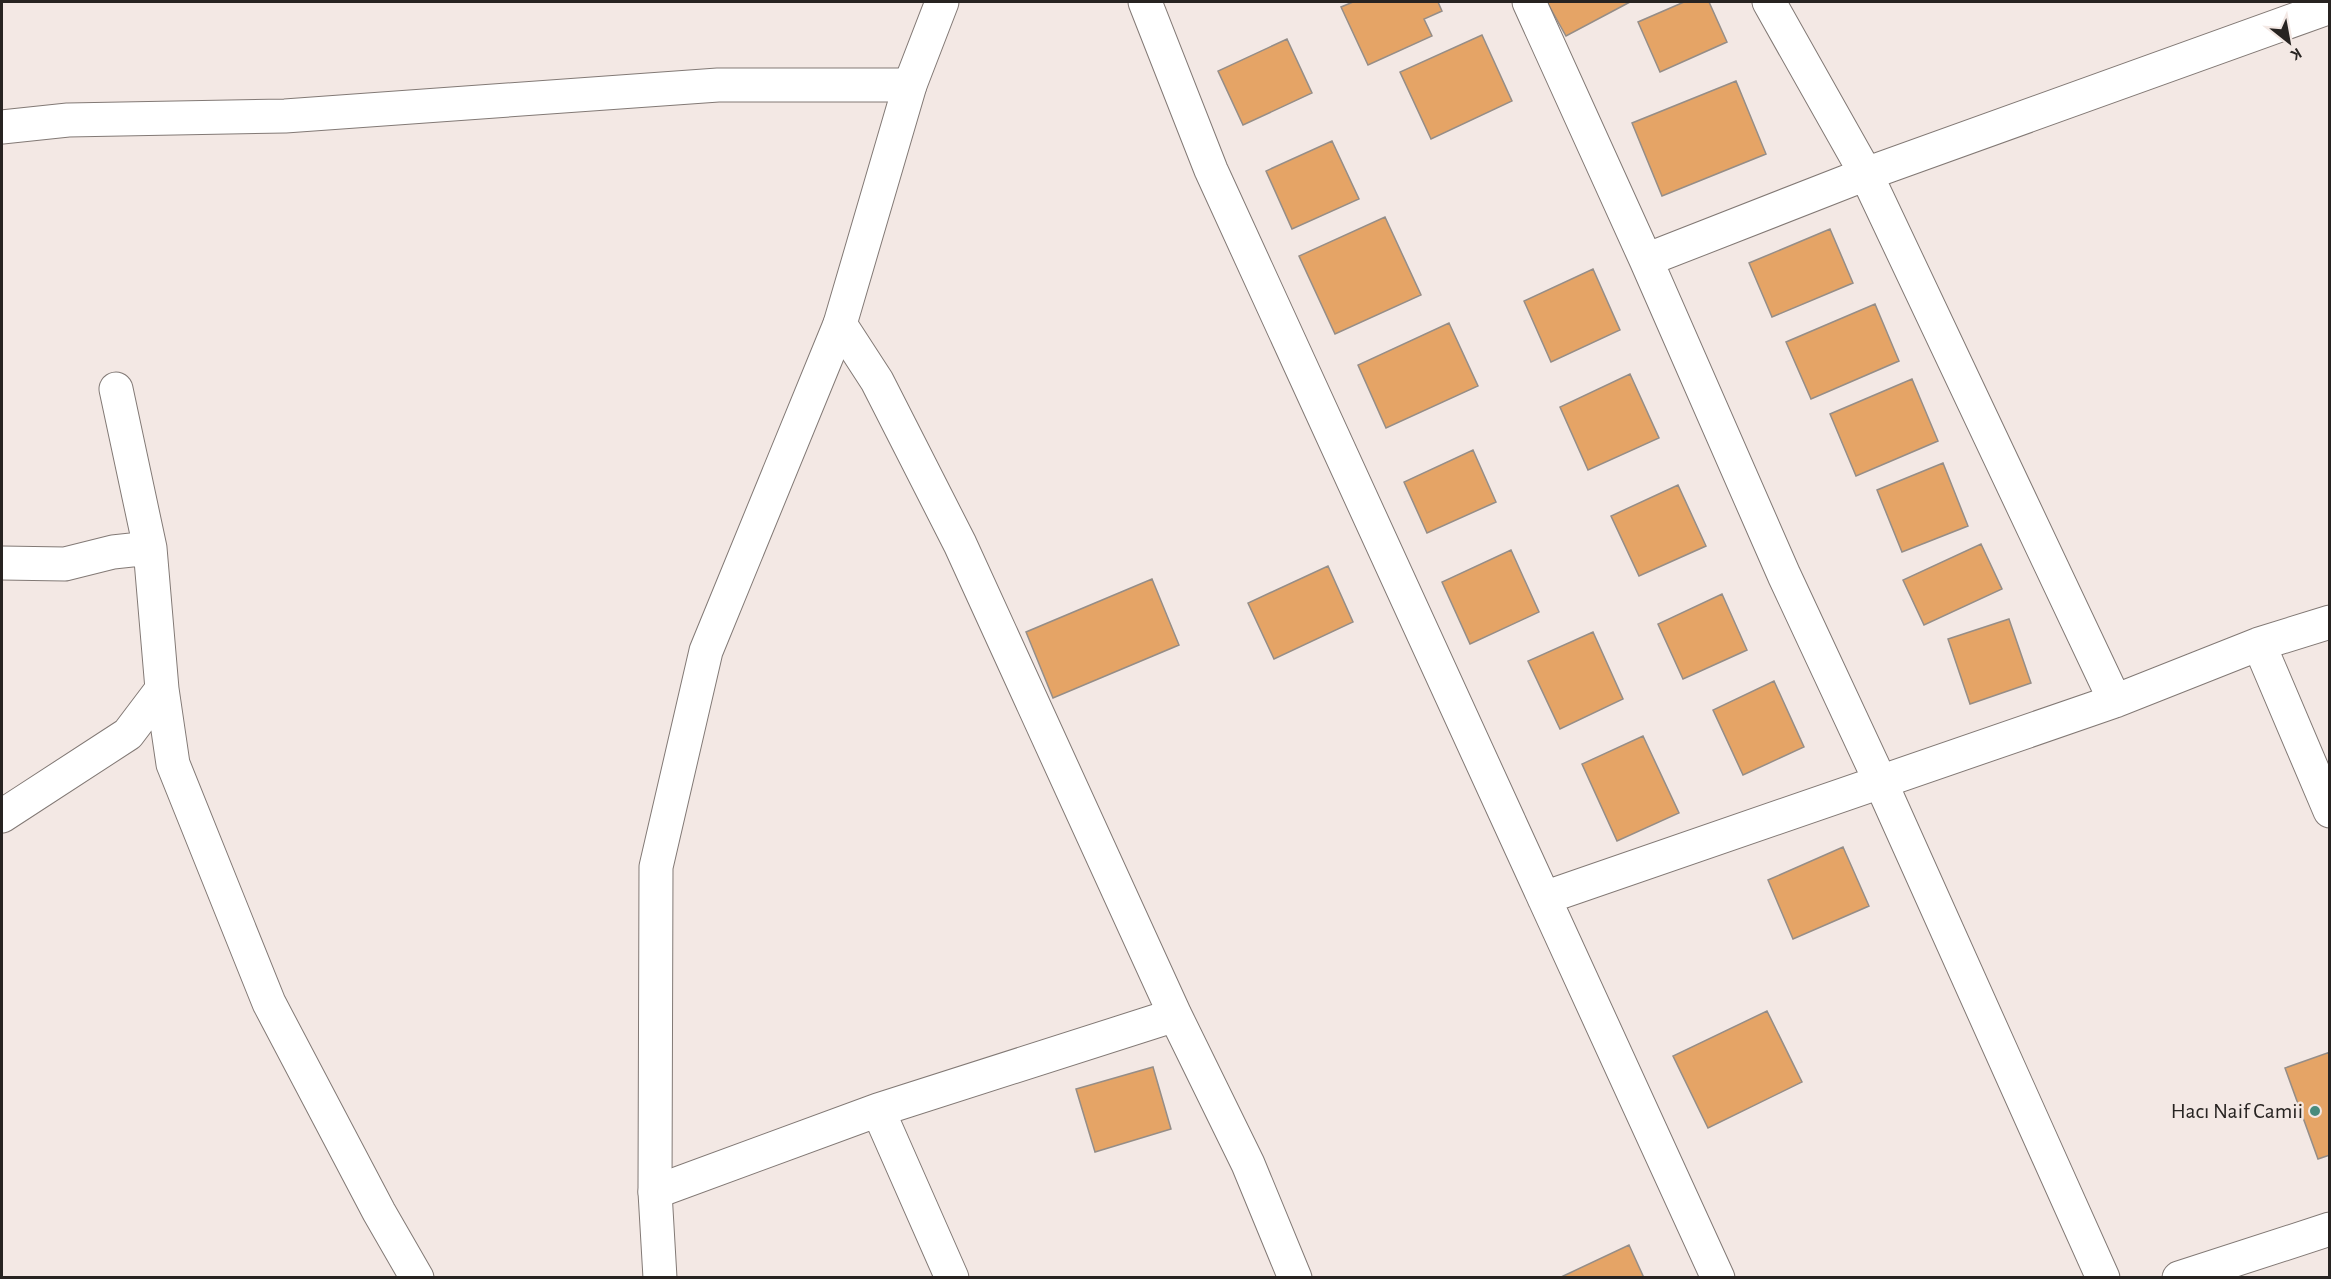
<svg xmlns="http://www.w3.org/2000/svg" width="2331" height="1279" font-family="'Alegreya Sans',sans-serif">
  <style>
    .building { fill: #e5a466; stroke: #958d87; stroke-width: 1.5 }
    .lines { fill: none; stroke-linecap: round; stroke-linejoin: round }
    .minor-casing { stroke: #827975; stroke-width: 35 }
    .tertiary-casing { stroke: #827975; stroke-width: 35 }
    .minor { stroke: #fff; stroke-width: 33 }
    .tertiary { stroke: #fff; stroke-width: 33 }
    .poi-dot { fill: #488b7d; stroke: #f3e8e4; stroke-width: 2 }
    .labels { text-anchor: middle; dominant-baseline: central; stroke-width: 5; stroke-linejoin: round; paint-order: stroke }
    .poi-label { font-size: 22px; fill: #272321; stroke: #f3e8e4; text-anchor: end }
  </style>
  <rect width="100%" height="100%" fill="#f3e8e4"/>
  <path class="building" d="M1353,2H1438L1442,11L1424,19L1432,36L1368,65L1341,7Z
    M1547,2H1630L1566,36Z
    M1684,2H1709L1727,42L1660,72L1638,22Z
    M1482,35L1512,101L1431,139L1400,72Z
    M1287,39L1312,93L1243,125L1218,71Z
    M1736,81L1766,154L1662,196L1632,123Z
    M1332,141L1359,199L1292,229L1266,171Z
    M1385,217L1421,295L1335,334L1299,256Z
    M1830,229L1853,283L1772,317L1749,263Z
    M1593,269L1620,330L1551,362L1524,301Z
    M1875,304L1899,361L1811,399L1786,342Z
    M1449,323L1478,386L1386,428L1358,365Z
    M1630,374L1659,438L1588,470L1560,407Z
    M1912,379L1938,441L1856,476L1830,414Z
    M1473,450L1496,502L1427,533L1404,482Z
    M1943,463L1968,526L1902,552L1877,490Z
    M1678,485L1706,546L1639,576L1611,516Z
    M1981,544L2002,589L1924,625L1903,580Z
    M1511,550L1539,612L1470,644L1442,582Z
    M1328,566L1353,622L1274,659L1248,603Z
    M1152,579L1179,645L1053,698L1026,632Z
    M1722,594L1747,650L1683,679L1658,624Z
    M2009,619L2031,683L1970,704L1948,639Z
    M1593,632L1623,699L1560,729L1528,661Z
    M1774,681L1804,747L1743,775L1713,710Z
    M1643,736L1679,813L1617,841L1582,764Z
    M1843,847L1869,906L1793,939L1768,880Z
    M1767,1011L1802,1082L1708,1128L1673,1056Z
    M2330,1052V1155L2318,1159L2285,1068Z
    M1153,1067L1171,1129L1095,1152L1076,1089Z
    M1629,1245L1644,1278H1559Z"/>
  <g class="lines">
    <g class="minor-casing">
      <path id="minor" d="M1145,2L1211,170L1718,1278
        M1529,2L1646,260L1784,575L1881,783L2103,1278
        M1769,2L1866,174L2115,701
        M2,127L68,120L285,116L718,85H910
        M1646,260L1866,174L2330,7
        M840,324L877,381L960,544L1175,1015L1248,1164L1295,1278
        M116,389L150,548L162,689L173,764L269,1003L379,1212L417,1278
        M2,563L65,564L113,552L150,548
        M2259,644L2330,811
        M2,816L128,734L162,689
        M1544,898L2115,701L2259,644L2330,622
        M878,1110L952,1278
        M655,1192L878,1110L1175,1015
        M2179,1278L2330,1229"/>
    </g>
    <g class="tertiary-casing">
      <path id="tertiary" d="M660,1278L655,1192L656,867L706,651L840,324L910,85L942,2"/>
    </g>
    <use href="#minor" class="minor"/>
    <use href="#tertiary" class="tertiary"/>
  </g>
  <circle class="poi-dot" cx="2315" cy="1111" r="6"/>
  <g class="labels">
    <g class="poi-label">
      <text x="2303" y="1111">Hacı Naif Camii</text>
    </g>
  </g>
  <rect width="2331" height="1279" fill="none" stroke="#272321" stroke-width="6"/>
  <g transform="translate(2289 42) rotate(149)" stroke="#f3e8e4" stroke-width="4.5" paint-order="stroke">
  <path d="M0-4.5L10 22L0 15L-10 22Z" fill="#272321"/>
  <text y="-9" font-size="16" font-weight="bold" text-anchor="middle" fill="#272321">K</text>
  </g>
</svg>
